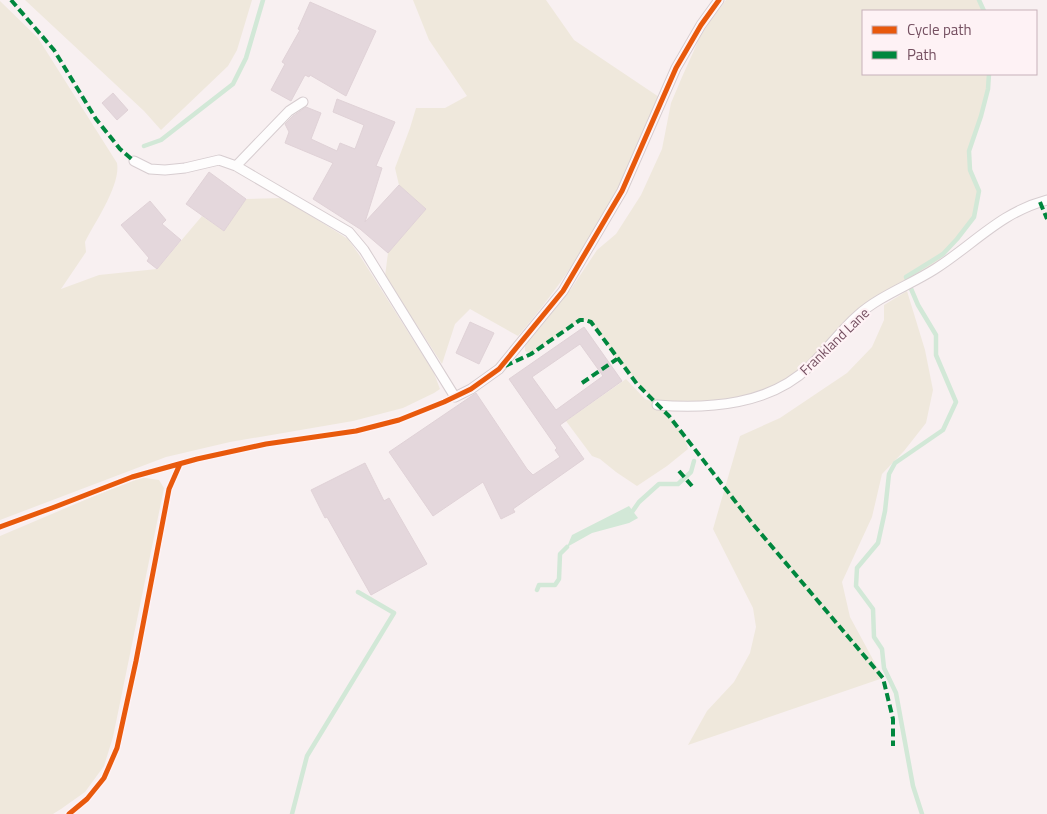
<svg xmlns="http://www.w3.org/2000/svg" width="1047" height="814" font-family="'Titillium Web',sans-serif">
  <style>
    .green { fill: #efe8dc }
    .water { fill: #d2e8d7 }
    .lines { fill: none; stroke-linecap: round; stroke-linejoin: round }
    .stream { stroke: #d2e8d7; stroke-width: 4.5 }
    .building { fill: #e4d7dc; stroke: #e0d2d7; fill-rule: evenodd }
    .service-casing { stroke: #d7cdd0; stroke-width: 11 }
    .service { stroke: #fefdfd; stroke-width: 9 }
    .quiet { stroke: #00873e; stroke-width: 4; stroke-dasharray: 8 4; stroke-linecap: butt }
    .cycleway-casing { stroke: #fef2f5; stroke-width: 8 }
    .cycleway { stroke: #e8590c; stroke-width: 5 }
    .labels { text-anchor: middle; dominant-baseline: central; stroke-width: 4.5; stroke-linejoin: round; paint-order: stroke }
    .street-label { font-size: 14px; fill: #755061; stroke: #fef2f5 }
  </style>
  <rect width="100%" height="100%" fill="#f8f0f1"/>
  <path class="green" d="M25,0H252L237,50L228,66L161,130L144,111Z
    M413,0H546L574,40L659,97C650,117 643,137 634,157C605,220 563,284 518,336L470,309L455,324L442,364L385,276L388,253L426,209L399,185L395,168L410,128L416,108H445L467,96L429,40Z
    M726,0H979L984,11H863V74H989L988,89L981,116L969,151L970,170L979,191L974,217L957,239L943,254L934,270L872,304L795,379L743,400L658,406C671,417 685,431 688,449L667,466L637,486L616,472L600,459L592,456L566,421L626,379L645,399L656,403L617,359L591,322L585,320H580L531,354L525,351V345L571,289L597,250L616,234L641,195L662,149L671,103L682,77L700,37L709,23Z
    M0,1L38,38L117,163C121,185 95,222 85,242L86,252L61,289L99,275L157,269L202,216L224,231L246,199L283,198L348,239L360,256L434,373L440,389L434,393L403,408L353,421L230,442L166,457L0,520Z
    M907,291L925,350L933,390L926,423L904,451L882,474L872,517L842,582L850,617L883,678L688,745L707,711L734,682L750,653L756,627L753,608L713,529L740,436L780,418L847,373L872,347L884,320V305Z
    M139,477L159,480L164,488L113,737L104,766L85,792L61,809L53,814H0V536Z"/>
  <path class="water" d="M629,506L638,518L629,523L592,533L567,547L572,535Z"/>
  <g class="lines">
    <path class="stream" d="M979,0L984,11
      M144,146L161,140L233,84L246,58L263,0
      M632,512L639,502L659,484H678L691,472L694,461
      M537,590L539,585H555L559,579L560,554L567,547
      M292,814L307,756L394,613L358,592
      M922,814L913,786L896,693L884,668L882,649L874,637L873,609L856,586L857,568L878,543L885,511L889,474L895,463L943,430L956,402L936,355V335L918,305L906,277L943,254L957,239L974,217L979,191L970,170L969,151L981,116L988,89L989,74"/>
  </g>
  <path class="building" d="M310,2L376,31L346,96L310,75L309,77L305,75L291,101L271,90L285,64L282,62L300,30L298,29Z
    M113,93L128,110L117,120L102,103Z
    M337,99L395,122L376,166L382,168L365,222L399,185L426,209L388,253L360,229L313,199L333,163L285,143L289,132L285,124L293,116L306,107L321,113L311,139L337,151L340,143L355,149L364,125L333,112Z
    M209,172L246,199L224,231L186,204Z
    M150,201L166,220L162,224L181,240L157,269L147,261L149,258L121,225Z
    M470,322L494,333L479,364L456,353Z
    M584,327L622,381L560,425L584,459L513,509L515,512L501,519L483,482L433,516L389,452L476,393L527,469L533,475L560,457L555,450L557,448L509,379ZM580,344L603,376L556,410L532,377Z
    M365,463L384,501L389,498L427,564L371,595L327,517L325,518L311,490Z"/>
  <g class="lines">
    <g class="service-casing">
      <path id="service" d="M134,161L150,169L165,170L185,168L219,160L236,166L349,232L364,250L455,397L471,389L499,369L563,291L622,191L676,68L701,25L719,0
        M236,166L289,111L303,102
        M657,405C710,409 770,405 810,366C827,350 840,331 857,316C879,296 910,285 935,269C973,245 1001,212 1047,200"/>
    </g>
    <use href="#service" class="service"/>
    <path class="quiet" d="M11,0L54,50L96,119L120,149L134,161
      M1040,202L1047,219
      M505,366L531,354L580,320H585L591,322L637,384L669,416L752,523L883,678L893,719V746
      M582,383L617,359
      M679,471L692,486"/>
    <g class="cycleway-casing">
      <path id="cycleway" d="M0,527L52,508L132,477L197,459L266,444L356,431L399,420L444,402L471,389L499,369L563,291L622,191L676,68L701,25L719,0
        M69,814L87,799L104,778L117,748L136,661L169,489L180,464"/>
    </g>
    <use href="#cycleway" class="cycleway"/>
  </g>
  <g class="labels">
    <g class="street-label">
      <text transform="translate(834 341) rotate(-44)">Frankland Lane</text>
    </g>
  </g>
  <rect x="862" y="10" width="175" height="65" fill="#fef2f5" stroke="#c7b1ba"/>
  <rect x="872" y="26" width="25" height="8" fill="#e8590c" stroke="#c7b1ba"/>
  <text x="907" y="35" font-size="15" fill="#755061">Cycle path</text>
  <rect x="872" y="51" width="25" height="8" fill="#00873e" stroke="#c7b1ba"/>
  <text x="907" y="60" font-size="15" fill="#755061">Path</text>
</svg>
